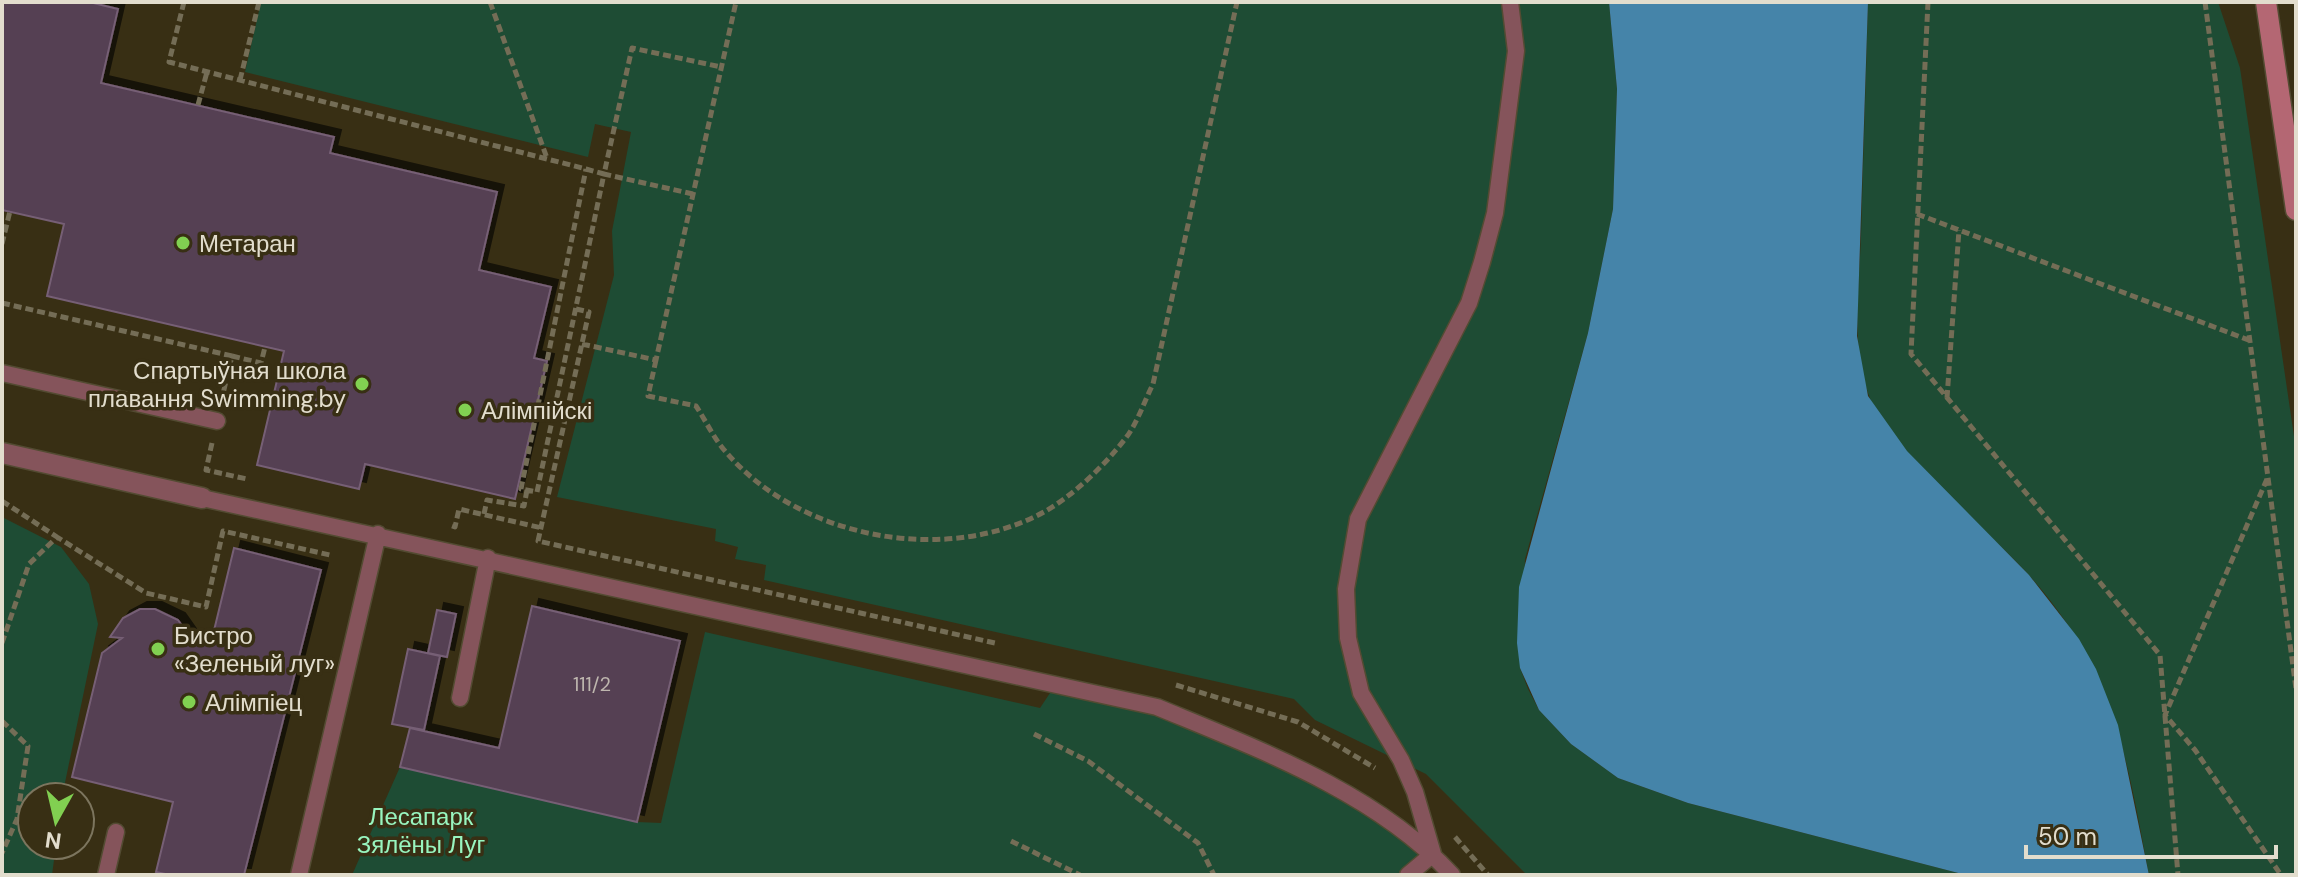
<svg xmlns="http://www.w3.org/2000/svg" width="2298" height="877" font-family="'DM Sans',sans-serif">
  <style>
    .green { fill: #1e4c34 }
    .water { fill: #4584a9 }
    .building { fill: #543f53; stroke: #765f75; stroke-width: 2; filter: url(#shadow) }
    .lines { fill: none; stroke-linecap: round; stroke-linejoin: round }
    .lane-casing { stroke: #534b32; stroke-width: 19 }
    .street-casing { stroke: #534b32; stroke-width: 23 }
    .secondary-casing { stroke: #534b32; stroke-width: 23 }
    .path { stroke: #746d56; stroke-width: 5; stroke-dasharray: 8 4; stroke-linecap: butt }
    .lane { stroke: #85545b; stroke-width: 16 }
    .street { stroke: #85545b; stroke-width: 20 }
    .secondary { stroke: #b46773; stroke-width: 20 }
    .poi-dot { fill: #81d051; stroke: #382f14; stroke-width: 3 }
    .labels { text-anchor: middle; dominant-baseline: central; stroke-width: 7; stroke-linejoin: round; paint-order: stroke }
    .number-label { font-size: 20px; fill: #beb6ae }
    .poi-label { font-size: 24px; fill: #e2ddcd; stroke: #382f14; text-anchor: start }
    .park-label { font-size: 24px; fill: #98f5bf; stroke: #382f14 }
  </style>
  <defs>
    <filter id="shadow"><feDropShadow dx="7" dy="-7" stdDeviation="0" flood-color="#0009"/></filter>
  </defs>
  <rect width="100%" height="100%" fill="#382f14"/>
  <path class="green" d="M261,2H1609L1617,89L1613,209L1588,333L1525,559L1520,668L1528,689L1539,710L1571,744L1618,778L1688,803L1966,875H1527L1426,774L1315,720L1294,699L764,580L766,565L735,559L738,547L715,541L716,529L557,497L614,275L612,231L631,132L595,124L588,157L245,72Z
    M1868,2H2218L2240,68L2296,450V875H2149C2126,753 2114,669 2027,573C1985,527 1886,449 1868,393C1851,344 1859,289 1861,237C1863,159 1866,80 1868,2Z
    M2,517L61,547L89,584L98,624L62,797H32V845H56L52,875H2Z
    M705,632L1040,708L1056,684L1157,707L1281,758L1433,854L1408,875H352L400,767L637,822L661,823Z"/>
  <path class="water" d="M1609,2H1868L1857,336L1868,396L1907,451L2029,575L2079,639L2096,669L2118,725L2149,875H1966L1688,803L1618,778L1571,744L1539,710L1520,668L1517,643L1519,587L1588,333L1613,209L1617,89Z"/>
  <path class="building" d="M2,2H89L118,9L101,83L334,137L330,153L497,192L479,270L551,287L534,358L547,361L515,499L365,464L359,489L257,465L284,351L47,296L64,224L2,210Z
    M234,548L321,570L244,875H170L156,872L173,802L72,777L102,653L122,638L110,637L123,618L140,609H155L178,620L190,637L211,643Z
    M532,606L680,641L637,822L400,767L410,728L499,748Z
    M437,610L456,614L447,657L428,653Z
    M408,649L440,656L424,730L392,724Z"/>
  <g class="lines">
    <g class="lane-casing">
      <path id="lane" d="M2,373L217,421
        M202,498L1157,707C1258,749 1377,793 1452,875
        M460,698L488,558
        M1433,854L1415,792L1401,760L1361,693L1348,638L1346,589L1358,519L1469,303L1482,262L1495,213L1516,51L1510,2
        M106,875L116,832
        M299,875L378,534
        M1408,875L1433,854"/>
    </g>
    <g class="street-casing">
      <path id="street" d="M2,453L202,498"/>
    </g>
    <g class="secondary-casing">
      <path id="secondary" d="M2266,2L2296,210"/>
    </g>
    <path class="path" d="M184,2L169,62L586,169L604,174L537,492L521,489L586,169
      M490,2L547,158
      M1928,2L1911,354L2160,655L2178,875
      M2205,2L2296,689
      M240,80L259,2
      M198,105L207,72
      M693,194L604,174L632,48L721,67
      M1917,214L2251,341
      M2,244L10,211
      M2,303L232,356L222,398
      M576,309L589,312L538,541L995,643
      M582,344L656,360L736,2
      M232,356L261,363L265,347
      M656,360L648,396L696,406C706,421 714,439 726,452C799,538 945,566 1044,512C1074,495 1104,466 1125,439C1137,424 1144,402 1153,384L1237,2
      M1947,398L1959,230
      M212,443L206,470L247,479
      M2267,479L2165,715L2195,750L2281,875
      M2,501L57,537
      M484,514L487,500L524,506L527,490
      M452,526L455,527L459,509L542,528
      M2,643L29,564L57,537L146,593L206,607L223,531L330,555
      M1176,685L1298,722L1375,768
      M2,721L28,746L17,819L2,853
      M1034,734L1088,761L1198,843L1214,875
      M1455,837L1488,875
      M1011,841L1080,875"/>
    <use href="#lane" class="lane"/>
    <use href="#street" class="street"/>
    <use href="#secondary" class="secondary"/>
  </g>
  <g class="poi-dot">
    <circle cx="183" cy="243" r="8"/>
    <circle cx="362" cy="384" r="8"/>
    <circle cx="465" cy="410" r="8"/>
    <circle cx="158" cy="649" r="8"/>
    <circle cx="189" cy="702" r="8"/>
  </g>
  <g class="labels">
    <g class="number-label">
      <text x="592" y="684">111/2</text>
    </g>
    <g class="poi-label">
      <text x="199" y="243">Метаран</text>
      <text x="346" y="370" text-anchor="end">Спартыўная школа<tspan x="346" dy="28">плавання Swimming.by</tspan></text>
      <text x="481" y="410">Алімпійскі</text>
      <text x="174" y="635">Бистро<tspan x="174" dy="28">«Зеленый луг»</tspan></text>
      <text x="205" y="702">Алімпіец</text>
    </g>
    <g class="park-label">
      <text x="421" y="816">Лесапарк<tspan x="421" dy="28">Зялёны Луг</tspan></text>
    </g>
  </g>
  <rect width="2298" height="877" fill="none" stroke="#e2ddcd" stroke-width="8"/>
  <g transform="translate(56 821) rotate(188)"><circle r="38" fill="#382f14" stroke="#7c755e" stroke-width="2"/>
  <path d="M0-6L14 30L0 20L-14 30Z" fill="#81d051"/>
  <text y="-12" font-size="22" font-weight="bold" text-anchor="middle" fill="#e2ddcd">N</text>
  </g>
  <path d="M2026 845v12h250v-12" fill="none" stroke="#e2ddcd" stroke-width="4"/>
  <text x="2038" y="845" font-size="24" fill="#e2ddcd" stroke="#382f14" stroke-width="6" paint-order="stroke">50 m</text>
</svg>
